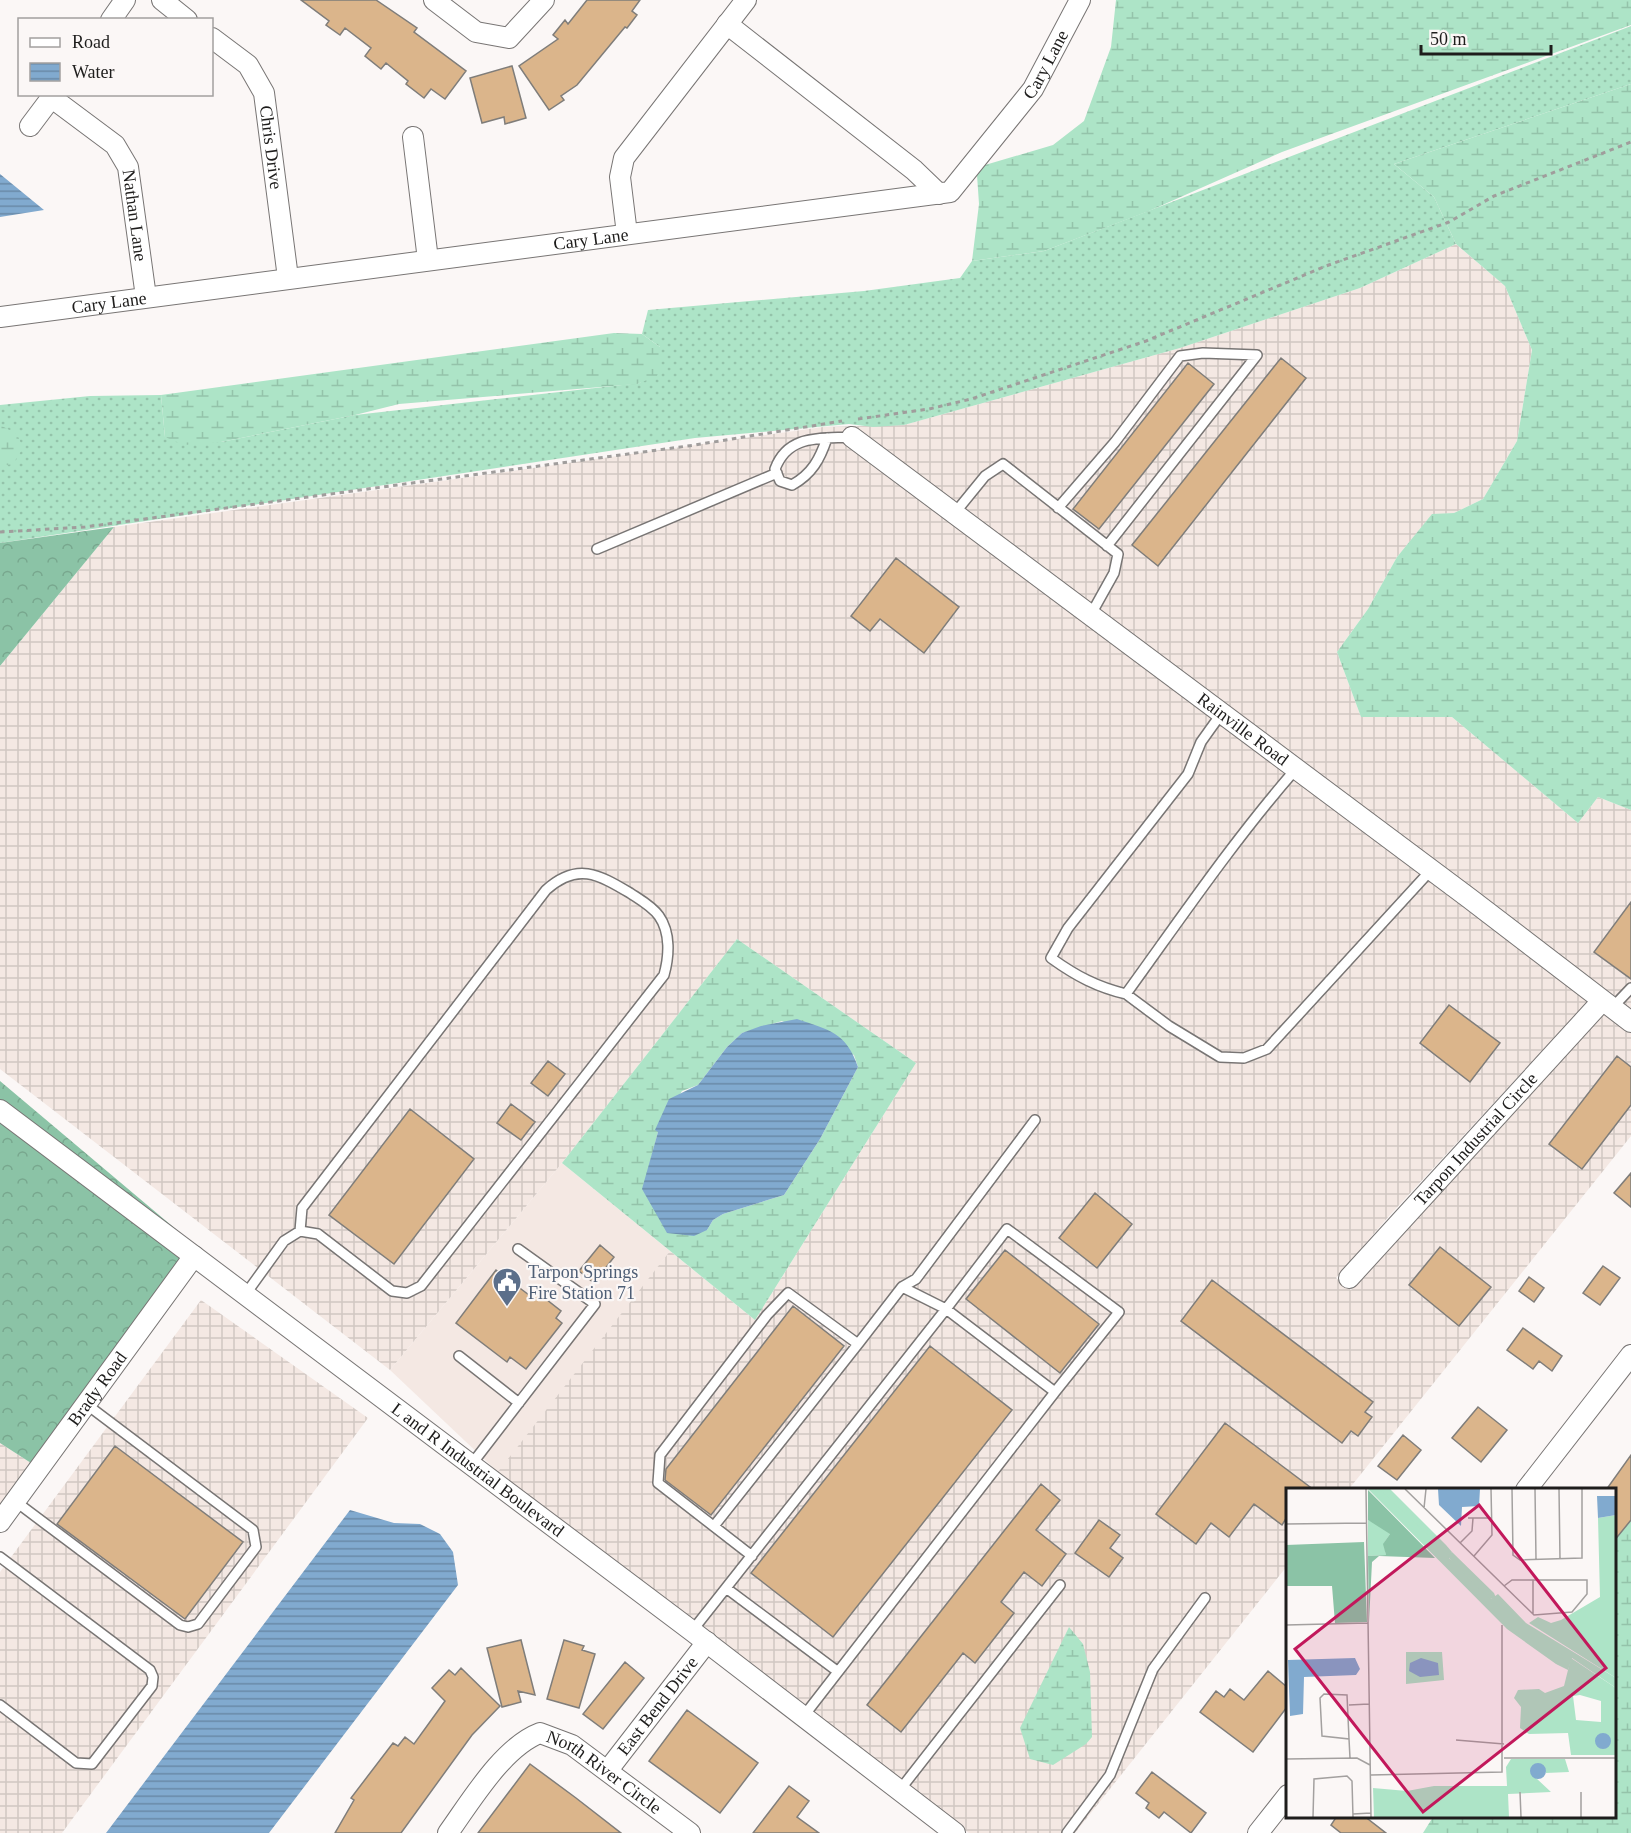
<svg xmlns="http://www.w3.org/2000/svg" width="1631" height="1833" font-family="'Times New Roman',serif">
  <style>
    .built { fill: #f4e8e3 }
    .industrial { fill: url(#industrial-grid) }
    .grass { fill: url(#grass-dots) }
    .forest { fill: url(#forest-crowns) }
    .wetland { fill: url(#wetland-marsh); fill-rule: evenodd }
    .water { fill: url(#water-rules) }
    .building { fill: #dbb58b; stroke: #7f7d7a; stroke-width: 1.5 }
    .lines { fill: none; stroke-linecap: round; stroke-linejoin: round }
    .lane-casing { stroke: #787574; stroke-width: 12 }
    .street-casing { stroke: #787574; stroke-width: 22 }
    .path { stroke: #a09d9c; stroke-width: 3; stroke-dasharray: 4.5 4.5; stroke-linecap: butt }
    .lane { stroke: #fff; stroke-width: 9 }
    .street { stroke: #fff; stroke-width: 20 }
    .labels { text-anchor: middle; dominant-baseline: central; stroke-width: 4.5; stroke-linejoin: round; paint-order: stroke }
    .street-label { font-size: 18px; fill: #1e1d1c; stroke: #fbf7f6 }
    .service-label { font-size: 18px; fill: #4e5e75; stroke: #fbf7f6; text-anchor: start }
    .inset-road { fill: none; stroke: #a3a09f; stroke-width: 1.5 }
    .view { fill: #c2185b; fill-opacity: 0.15; stroke: #c2185b; stroke-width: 3 }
    .inset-edge { fill: none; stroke: #1e1d1c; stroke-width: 3 }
  </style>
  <defs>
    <pattern id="industrial-grid" width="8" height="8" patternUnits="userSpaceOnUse" patternTransform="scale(1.5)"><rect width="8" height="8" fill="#f4e8e3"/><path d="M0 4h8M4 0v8" fill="none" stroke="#d1c7c2"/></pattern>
    <pattern id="grass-dots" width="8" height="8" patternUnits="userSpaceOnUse" patternTransform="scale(1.5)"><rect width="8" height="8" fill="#ade4c7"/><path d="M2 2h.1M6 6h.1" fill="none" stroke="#94c3aa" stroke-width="1.8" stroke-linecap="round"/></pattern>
    <pattern id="forest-crowns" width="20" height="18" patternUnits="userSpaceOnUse" patternTransform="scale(1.5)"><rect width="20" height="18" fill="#8bc3a6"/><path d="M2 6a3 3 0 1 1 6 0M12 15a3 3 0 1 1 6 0" fill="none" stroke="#78a78e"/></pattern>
    <pattern id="wetland-marsh" width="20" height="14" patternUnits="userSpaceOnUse" patternTransform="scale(1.5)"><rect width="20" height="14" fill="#ade4c7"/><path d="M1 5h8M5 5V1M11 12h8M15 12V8" fill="none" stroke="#94c3aa"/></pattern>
    <pattern id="water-rules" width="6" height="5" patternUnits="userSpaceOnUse" patternTransform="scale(1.5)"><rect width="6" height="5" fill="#81aacf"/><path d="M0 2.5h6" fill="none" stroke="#698aa7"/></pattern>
  </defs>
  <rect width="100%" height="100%" fill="#fbf7f6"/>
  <path class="built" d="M562,1163L670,1251L502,1476L390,1370Z"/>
  <path class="industrial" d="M1456,244L1505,286L1532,350L1517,441L1483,499L1454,513L1432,515L1397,557L1368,609L1337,652L1361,717H1452L1578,823L1598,797L1631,810V1011L1265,757L1588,1001L1389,1216L1336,1278L1351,1290L1404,1230L1604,1013L1631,1033V1136L1349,1489L1288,1490L1287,1566L1075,1833H969L497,1473L670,1251L755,1320L916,1063L737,939L562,1163L390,1370L0,1069V666L114,527L823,427L904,425L1180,348L1360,288Z
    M201,1300L368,1418L62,1833H0V1572Z
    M0,1443L31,1463L0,1505Z"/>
  <path class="grass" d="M1631,26V84L1394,164L1434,197L1456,244L1360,288L1180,348L904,425L873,427L849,424L695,438L0,543V405L90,396L161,395L165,437L221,442L355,415L640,383L660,347L642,334L648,310L864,291L960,278L972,261L1044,251Z"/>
  <path class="forest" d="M114,527L0,666V543Z
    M0,1081L197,1247L0,1099Z
    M0,1122L181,1258L31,1463L0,1443Z"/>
  <path class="wetland" d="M1116,0H1631V25L1282,152L1149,211L1044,251L972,261L979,204L977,175L985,165L1053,145L1084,121L1111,47Z
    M1631,84V810L1598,797L1578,823L1452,717H1361L1337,652L1368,609L1397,557L1432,514L1454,513L1483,499L1517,441L1532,350L1505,286L1456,244L1434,197L1394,164Z
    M614,333L642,334L660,347L661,363L657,376L637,384L399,404L355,415L221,442L184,445L165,437L161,395Z
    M0,425L17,434L23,448L13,464L0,466Z
    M737,939L916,1063L755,1320L562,1163ZM782,1021L854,1055L858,1067L820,1139L784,1195L723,1214L713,1220L707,1230L643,1189L658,1132L682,1091L698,1085L727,1047L742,1033Z
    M1631,1498V1833H1423L1433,1817L1614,1816L1615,1518Z
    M1069,1627L1083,1644L1090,1672L1092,1737L1086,1744L1053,1765L1030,1759L1020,1728Z"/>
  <path class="water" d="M0,174L44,210L0,217Z
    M797,1019C829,1030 846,1032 858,1067L820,1139L784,1195L723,1214L713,1220L707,1230L694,1236L667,1233L642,1189L658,1132L655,1130L669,1099L698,1085L727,1047L742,1033L761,1026Z
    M350,1510L394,1523L420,1524L440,1534L453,1552L458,1585L269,1833H106Z"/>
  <path class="building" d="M301,0H376L417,28L414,32L466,71L445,99L431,89L424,98L406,84L408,81L386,63L381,69L365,56L371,48L345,28L340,35L326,25L329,21Z
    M587,0H640L632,11L637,15L627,28L625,27L577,85L561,96L564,100L549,110L519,66L558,39L553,35L565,20L568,24Z
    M512,66L526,118L505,124L504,117L482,123L470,78Z
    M1281,358L1306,378L1158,566L1132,545Z
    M1188,363L1214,384L1099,529L1073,509Z
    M896,558L959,607L924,653L880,619L870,631L851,616Z
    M1631,902V979L1594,952Z
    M1449,1005L1500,1043L1470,1082L1420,1043Z
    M1617,1056L1631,1067V1105L1582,1169L1549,1144Z
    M548,1061L565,1074L548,1096L531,1083Z
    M511,1104L535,1122L521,1140L497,1123Z
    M410,1109L474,1159L394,1264L329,1215Z
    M1631,1173V1207L1614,1193Z
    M1095,1193L1132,1224L1097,1268L1059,1238Z
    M600,1245L614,1257L594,1283L579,1271Z
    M1440,1247L1491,1287L1459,1326L1409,1285Z
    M1005,1250L1099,1324L1060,1373L966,1299Z
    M1603,1266L1620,1278L1600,1305L1583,1293Z
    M496,1270L529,1295L533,1289L561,1311L556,1318L562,1323L526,1369L510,1357L507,1362L456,1323Z
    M1529,1277L1544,1288L1534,1302L1519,1291Z
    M1212,1280L1373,1402L1365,1412L1372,1417L1358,1436L1351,1431L1342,1443L1181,1321Z
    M793,1306L844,1346L711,1515L665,1480L666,1469Z
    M1523,1328L1562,1356L1552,1371L1539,1361L1533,1369L1507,1350Z
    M930,1346L1012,1410L833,1637L751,1573Z
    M1478,1407L1507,1430L1481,1462L1452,1438Z
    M1225,1423L1314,1490H1287V1517L1282,1525L1254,1504L1229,1537L1211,1523L1196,1544L1156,1514Z
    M1403,1435L1421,1450L1397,1480L1378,1466Z
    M115,1446L243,1542L185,1619L57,1524Z
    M1631,1455V1520L1614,1541V1490H1606Z
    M1041,1484L1060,1500L1036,1530L1066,1554L1042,1586L1024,1572L1001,1602L1014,1613L975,1663L963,1653L901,1732L867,1705Z
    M1099,1520L1120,1535L1110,1548L1123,1558L1109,1577L1075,1553Z
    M521,1640L535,1695L518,1691L521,1702L502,1707L487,1648Z
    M564,1640L584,1646L582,1650L595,1654L579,1708L547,1699Z
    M625,1662L644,1678L603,1729L583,1714Z
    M461,1668L500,1706L472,1735L401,1833H335L354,1800L351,1798L393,1743L398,1746L405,1737L414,1744L445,1701L432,1688L449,1670L455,1675Z
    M1268,1671L1287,1687V1707L1253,1752L1200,1712L1216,1691L1224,1697L1230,1689L1244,1700Z
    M687,1710L758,1763L720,1813L649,1761Z
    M530,1764L576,1798L621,1833H478Z
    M1152,1772L1206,1813L1191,1833L1164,1812L1159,1818L1146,1808L1149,1803L1136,1793Z
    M789,1786L809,1801L797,1817L819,1833H753Z
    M1337,1816H1364L1386,1833H1341L1331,1825Z"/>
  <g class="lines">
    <g class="lane-casing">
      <path id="lane" d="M827,438C820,459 812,474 792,485L780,481L775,469C788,434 820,439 852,437
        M1058,508L1115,442L1180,356L1203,353L1257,355L1107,546
        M954,514L985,476L1003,464L1118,554L1114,573L1090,616
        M597,549L777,473
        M1295,770C1234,840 1181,918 1126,994L1169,1026L1220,1057L1244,1058L1267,1049L1431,870
        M1126,994C1097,987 1076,976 1051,958L1068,928L1188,774L1201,742L1221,714
        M1612,1008L1631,988
        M902,1287L916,1279L1035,1120
        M245,1295L284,1241L300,1231L318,1234L392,1291L407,1293L421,1286L664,975C669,957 671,933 659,916C652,906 639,899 630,893C598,874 577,862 546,890L302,1208L300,1231
        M858,1344L902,1287L946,1309L1007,1229L1119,1312L1055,1392
        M459,1356L519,1403
        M471,1465L595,1304L518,1249
        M15,1501L180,1625L188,1627L198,1624L256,1547L253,1530L86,1404
        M714,1526L858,1344L788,1293L767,1315L660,1455L658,1483L752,1556
        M0,1557L150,1670L153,1677L152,1686L92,1764L76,1763L0,1705
        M726,1588L837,1671
        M692,1631L946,1309L1055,1392L803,1717
        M899,1791L1060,1585
        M1067,1833L1110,1775L1153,1669L1205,1598"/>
    </g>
    <g class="street-casing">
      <g id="street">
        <path d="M162,0L187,20"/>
        <path d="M434,0L476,32L509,38L544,0"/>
        <path d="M111,20L125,0"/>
        <path d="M727,24L914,170L939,194"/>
        <path id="s1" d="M212,38L248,65L264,93L288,278"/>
        <path id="s2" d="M52,98L115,145L128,167L146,297"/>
        <path d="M30,126L54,94"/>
        <path d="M413,137L428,260"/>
        <path d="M627,234L620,177L624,158L746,0"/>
        <path id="s3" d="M0,317L950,192L1033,89L1080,0"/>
        <path id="s4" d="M852,437L1469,898L1631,1022"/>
        <path id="s5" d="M0,1110L692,1631L955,1833"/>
        <path id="s6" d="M1349,1278L1602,1001"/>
        <path d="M1526,1490L1631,1355"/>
        <path id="s7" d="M0,1522L194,1256"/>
        <path id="s8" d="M608,1770L707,1642"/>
        <path id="s9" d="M448,1833C471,1801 503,1747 540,1733L572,1745L690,1833"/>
        <path d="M1258,1833L1288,1795"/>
      </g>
    </g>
    <path class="path" d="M858,419L929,409L971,399L1146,341L1326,266L1449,222L1494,196L1631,142
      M0,532L85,527L695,445L842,421"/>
    <use href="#lane" class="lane"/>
    <use href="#street" class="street"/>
  </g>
  <defs>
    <g id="civic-pin" transform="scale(1.5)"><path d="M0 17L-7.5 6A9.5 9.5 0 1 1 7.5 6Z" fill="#5c6f8a" stroke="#fbf7f6"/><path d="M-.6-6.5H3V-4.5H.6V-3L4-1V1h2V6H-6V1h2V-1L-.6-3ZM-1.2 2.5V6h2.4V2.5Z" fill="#fff"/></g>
  </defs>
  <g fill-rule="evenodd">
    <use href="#civic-pin" x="507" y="1282"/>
  </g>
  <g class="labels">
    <g class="street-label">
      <text stroke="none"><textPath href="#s3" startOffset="1118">Cary Lane</textPath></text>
      <text stroke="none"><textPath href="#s1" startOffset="132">Chris Drive</textPath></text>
      <text stroke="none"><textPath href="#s2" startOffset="153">Nathan Lane</textPath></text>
      <text stroke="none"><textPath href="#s3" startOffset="596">Cary Lane</textPath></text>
      <text stroke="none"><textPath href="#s3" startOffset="110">Cary Lane</textPath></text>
      <text stroke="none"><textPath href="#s4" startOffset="488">Rainville Road</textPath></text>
      <text stroke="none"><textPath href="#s6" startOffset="188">Tarpon Industrial Circle</textPath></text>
      <text stroke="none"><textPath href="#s7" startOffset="165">Brady Road</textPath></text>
      <text stroke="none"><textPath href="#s5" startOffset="598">L and R Industrial Boulevard</textPath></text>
      <text stroke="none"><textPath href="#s8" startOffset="81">East Bend Drive</textPath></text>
      <text stroke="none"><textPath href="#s9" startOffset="213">North River Circle</textPath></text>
    </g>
    <g class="service-label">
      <text x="528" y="1272">Tarpon Springs<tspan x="528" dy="21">Fire Station 71</tspan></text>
    </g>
  </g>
  <g transform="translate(1286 1488)">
    <rect width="330" height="330" fill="#fbf7f6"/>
    <path d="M82,1H104L160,57L166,64L163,70L205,111L212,106L240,135L330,190V200L286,170L282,182L270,176L221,141ZM82,32L103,41L104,46L98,55L100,67L82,68Z" fill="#ade4c7"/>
    <path d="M82,2L149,70L93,68L86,74L83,134L82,68L100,67L97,56L104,46L82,32ZM78,54L81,134L49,135L46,98H0V57Z" fill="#8bc3a6"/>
    <path d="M93,1H100L150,50V54ZM330,27V190L243,135L252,129L265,135L275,132L314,109L312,30ZM166,64L208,105L210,110L204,111L166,74L162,68ZM120,164H156L158,192L120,196ZM285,170L330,200V267H285L282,245L243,246L234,240L235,219L228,210L232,202L253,201L259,205L278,198ZM294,207L315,213V234L290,232L287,208ZM225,271H279L283,284L260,285L259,281L250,290L265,304L222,306L223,329H88L87,300L121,303L148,298H221L220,279Z" fill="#ade4c7" fill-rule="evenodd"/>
    <path d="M152,1H194L193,18L176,19L175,38L153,17ZM311,8H330V27L312,30ZM69,170L74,181L70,187L18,189L17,226L4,228L2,172ZM135,170L152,175L153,187L134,189L123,183L124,175ZM309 253a8 8 0 1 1 16 0a8 8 0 1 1-16 0ZM244 283a8 8 0 1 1 16 0a8 8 0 1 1-16 0Z" fill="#81aacf"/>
    <path class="inset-road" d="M80,1L85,329M119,1L248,127L286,124L301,106V92H226L218,98M226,1L227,67L234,72L296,70V1M249,1L250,71M273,1L274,71M138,20L140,1M182,30H205M0,36L80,35M174,55L186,43L187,30M188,68L206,47L205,1M247,126V92M0,137L82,135M63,217L83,216M63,251L61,207L38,206L34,210L36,248L63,251L64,270M170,252L218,256M218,270H330M0,271L71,270L84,277M85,287L216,284V137M234,304L235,329M295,304V329M67,326L85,325M27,329L28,291L61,288L66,293L67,329"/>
    <path class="view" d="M193,17L320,180L137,324L9,161Z"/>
    <rect width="330" height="330" class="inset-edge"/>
  </g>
  <rect x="18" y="18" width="195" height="78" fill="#fbf7f6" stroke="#a3a09f" stroke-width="1.5"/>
  <rect x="30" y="38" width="30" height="9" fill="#ffffff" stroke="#a3a09f" stroke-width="1.5"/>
  <text x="72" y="48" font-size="18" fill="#1e1d1c">Road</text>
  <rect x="30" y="63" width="30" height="18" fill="url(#water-rules)" stroke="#a3a09f" stroke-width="1.5"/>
  <text x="72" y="78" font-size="18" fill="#1e1d1c">Water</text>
  <path d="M1421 45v9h130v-9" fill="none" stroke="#1e1d1c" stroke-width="3"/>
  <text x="1430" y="45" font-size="18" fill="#1e1d1c" stroke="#fbf7f6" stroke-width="4.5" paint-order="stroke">50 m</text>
</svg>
